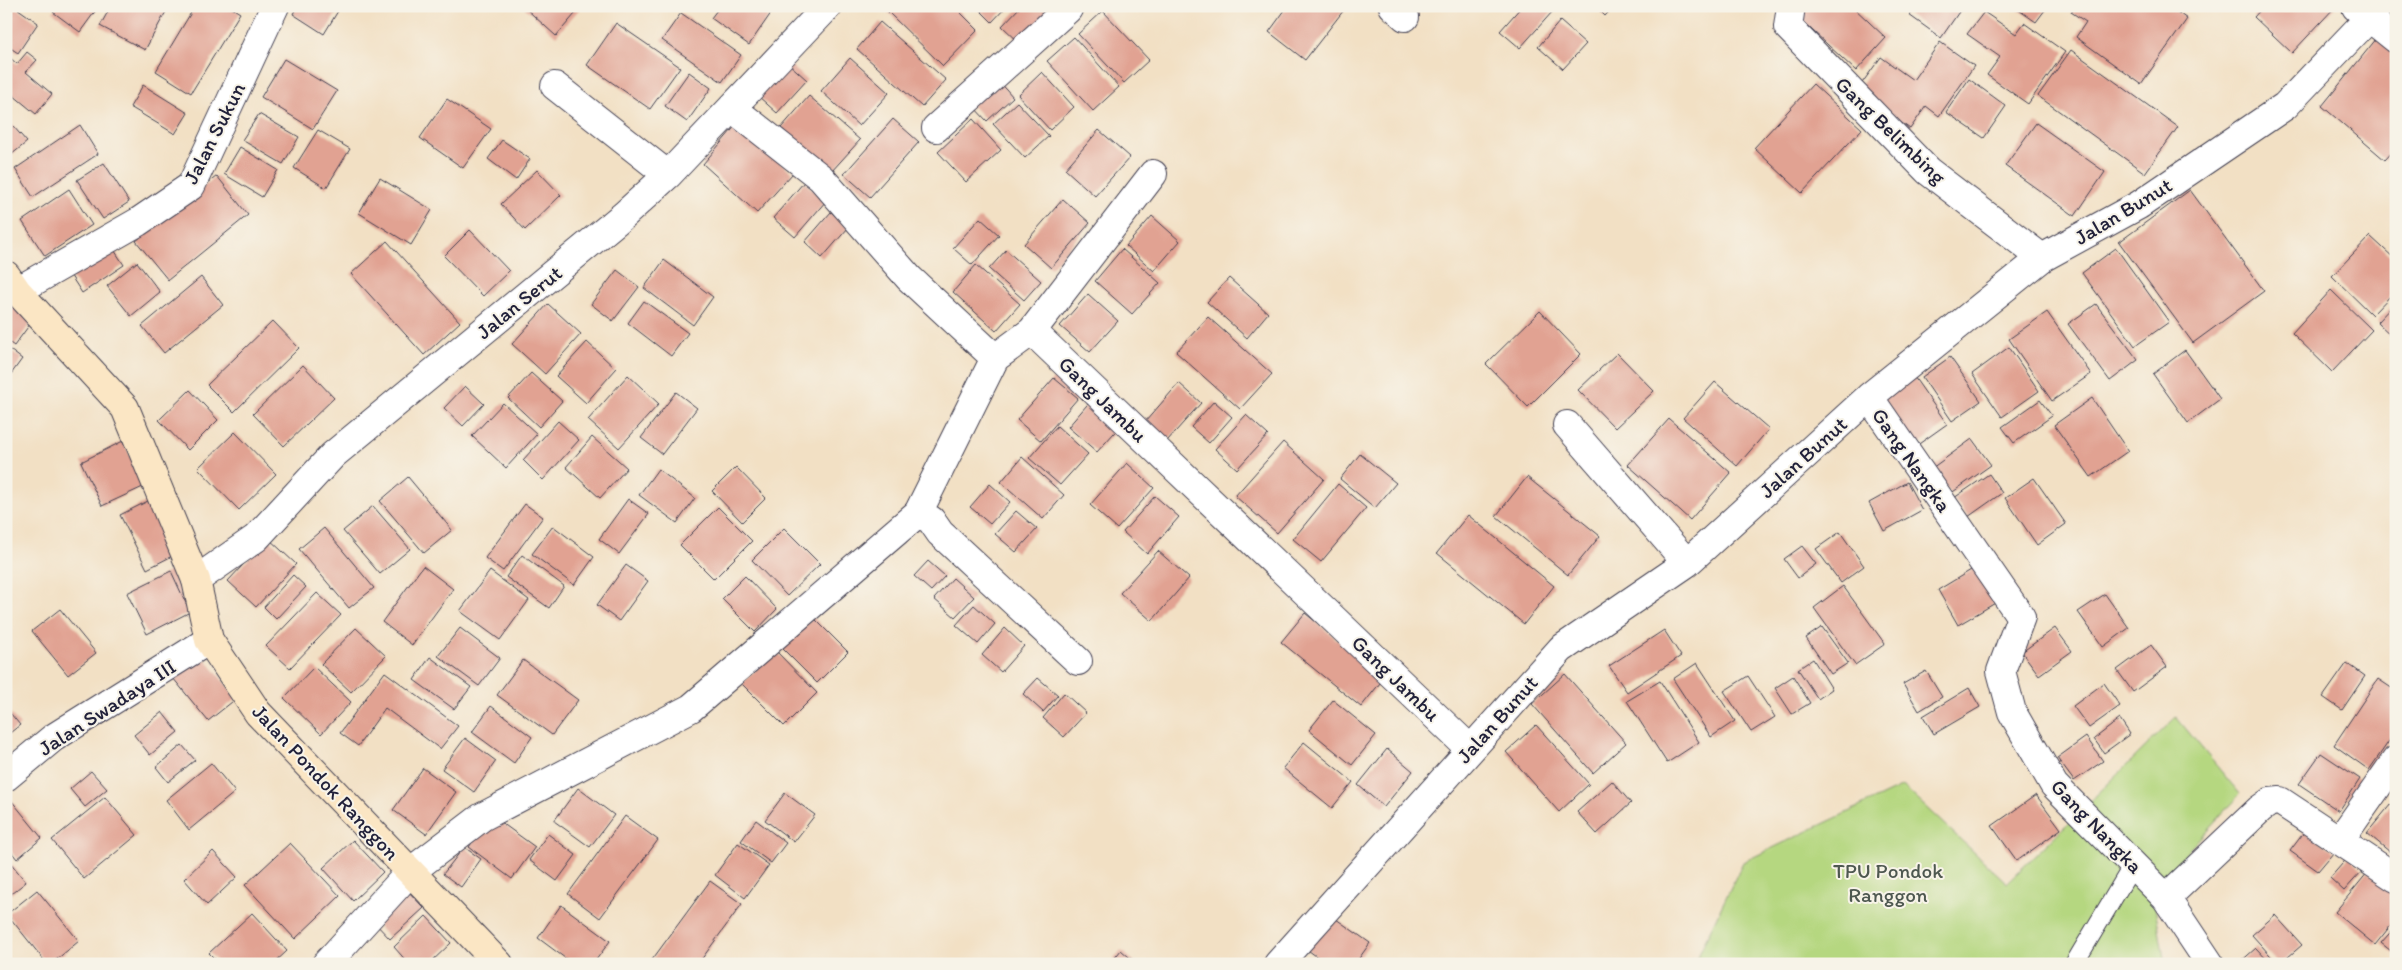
<svg xmlns="http://www.w3.org/2000/svg" width="2402" height="970" font-family="Itim,sans-serif">
  <style>
    .green { fill: #b5d780; stroke: #6c7c5e }
    .building { fill: #e1a292 }
    .lines { fill: none; stroke-linecap: round; stroke-linejoin: round }
    .lane-casing { stroke: #413e50; stroke-width: 20 }
    .street-casing { stroke: #413e50; stroke-width: 30 }
    .secondary-casing { stroke: #413e50; stroke-width: 30 }
    .lane { stroke: #fff; stroke-width: 18 }
    .street { stroke: #fff; stroke-width: 28 }
    .secondary { stroke: #fbe6c4; stroke-width: 28 }
    .labels { text-anchor: middle; dominant-baseline: central; stroke-width: 4; stroke-linejoin: round; paint-order: stroke }
    .street-label { font-size: 21px; fill: #22223b; stroke: #f7f3e8 }
    .park-label { font-size: 21px; fill: #4e5850; stroke: #f7f3e8 }
  </style>
  <rect width="100%" height="100%" fill="#f7f3e8"/>
  <filter id="ink" filterUnits="userSpaceOnUse"><feTurbulence type="fractalNoise" baseFrequency=".02" numOctaves="2"/><feDisplacementMap in="SourceGraphic" scale="10" xChannelSelector="R" yChannelSelector="G"/><feConvolveMatrix kernelMatrix="1 2 1 2 8 2 1 2 1" color-interpolation-filters="sRGB"/></filter>
  <filter id="wash" filterUnits="userSpaceOnUse"><feTurbulence type="fractalNoise" baseFrequency=".0096" numOctaves="4" result="noise"/><feDisplacementMap in="SourceGraphic" scale="20" xChannelSelector="R" yChannelSelector="G"/><feGaussianBlur stdDeviation="1.12" result="paint"/><feColorMatrix in="noise" values="0 0 0 0 0 0 0 0 0 0 0 0 0 0 0 0 0 1.4 0 .05"/><feComposite in="paint" operator="in"/></filter>
  <g filter="url(#wash)">
    <rect width="100%" height="100%" fill="#f2e0c4"/>
    <path class="green" d="M2176,717L2240,794L2152,890L2165,964H1694L1743,862L1903,786L2007,883Z"/>
    <g id="blocks">
      <path class="building" d="M6,6H14L38,23L18,53L6,45Z
        M57,6H99L80,32L53,12Z
        M111,6H169L145,50L100,26Z
        M195,6H229L240,13L191,93L156,71Z
        M297,6H341L324,34L293,14Z
        M523,6H582L556,36Z
        M720,6H776L749,45L711,18Z
        M893,6H954L978,30L943,66L888,12Z
        M976,6H1007L992,22Z
        M1021,6H1042L1050,14L1021,44L1002,26Z
        M1288,6H1347L1305,60L1269,32Z
        M1522,6H1547L1553,11L1520,48L1500,31Z
        M1595,6H1614L1605,16Z
        M1810,6H1852L1886,38L1856,71L1799,18Z
        M1915,6H1963L1941,38L1909,15Z
        M2013,6H2048L2036,22Z
        M2075,6H2169L2187,19L2141,84L2076,37L2086,22L2071,12Z
        M2264,6H2336L2292,53L2254,17Z
        M1103,11L1149,60L1124,83L1078,34Z
        M1984,12L2016,34L2024,23L2065,52L2028,104L1987,75L2000,57L1967,34Z
        M681,13L741,55L722,82L662,40Z
        M1560,21L1586,44L1563,69L1538,47Z
        M880,22L946,80L922,107L857,49Z
        M616,23L680,67L650,109L587,65Z
        M1074,37L1119,87L1093,111L1047,61Z
        M2377,38L2396,54V148L2385,160L2322,106Z
        M1940,42L1974,66L1939,116L1926,106L1910,129L1857,90L1881,57L1913,80Z
        M2071,50L2178,127L2145,173L2038,96Z
        M27,52L37,60L26,72L52,94L36,114L13,95L6,103V58L8,56L17,64Z
        M850,58L889,93L859,126L821,91Z
        M284,59L337,91L313,129L261,97Z
        M787,62L807,80L777,113L758,96Z
        M689,72L711,88L687,122L665,106Z
        M1042,72L1074,107L1050,130L1018,95Z
        M1969,79L2006,106L1984,138L1946,112Z
        M999,81L1013,97L987,121L972,105Z
        M1813,84L1862,129L1802,193L1754,148Z
        M143,85L188,113L175,134L130,107Z
        M809,96L860,140L831,172L781,128Z
        M447,99L491,129L463,168L420,138Z
        M1017,102L1049,136L1025,158L993,124Z
        M259,114L299,137L283,164L242,140Z
        M6,118L27,142L6,159Z
        M893,119L919,142L870,197L844,174Z
        M973,119L1001,150L966,182L938,152Z
        M2036,123L2105,172L2075,216L2005,166Z
        M737,124L793,173L757,213L703,164Z
        M80,125L98,154L33,197L15,169Z
        M318,130L350,149L326,188L294,168Z
        M1099,130L1130,157L1095,196L1065,169Z
        M502,140L530,159L516,180L488,159Z
        M240,147L278,170L262,197L224,174Z
        M104,163L129,202L103,219L77,180Z
        M537,170L561,195L525,230L501,204Z
        M217,176L248,215L168,280L136,241Z
        M380,178L432,210L411,245L359,213Z
        M804,182L826,201L795,237L773,218Z
        M69,189L92,225L45,256L22,221Z
        M2190,190L2264,291L2193,343L2119,242Z
        M1063,199L1090,223L1051,268L1024,244Z
        M831,212L848,228L822,258L805,242Z
        M1152,216L1180,241L1154,271L1126,246Z
        M980,218L999,235L972,265L953,248Z
        M470,230L509,271L483,296L444,256Z
        M2370,236L2396,260V290L2372,315L2332,276Z
        M387,241L460,322L424,355L351,274Z
        M109,242L124,265L82,293L67,270Z
        M2116,248L2169,322L2135,346L2082,273Z
        M1122,249L1160,283L1132,314L1095,281Z
        M1006,250L1041,281L1024,300L989,269Z
        M664,260L713,297L693,325L644,288Z
        M137,262L160,292L131,316L107,286Z
        M976,265L1020,304L996,331L953,292Z
        M617,270L639,287L613,321L591,304Z
        M201,277L223,305L164,353L142,326Z
        M1229,278L1268,313L1247,338L1207,302Z
        M2331,290L2372,330L2332,372L2292,333Z
        M1088,294L1118,321L1090,352L1060,326Z
        M6,300L33,320L14,346L6,340Z
        M644,301L688,333L671,356L628,323Z
        M2396,302V340L2377,322Z
        M548,304L581,334L545,374L512,344Z
        M2096,304L2138,360L2110,381L2068,324Z
        M1540,311L1581,354L1528,407L1486,364Z
        M2047,312L2091,374L2052,401L2009,339Z
        M1208,317L1272,374L1240,409L1176,352Z
        M273,321L299,348L234,412L207,385Z
        M587,342L616,369L586,403L556,376Z
        M6,347L22,359L6,381Z
        M2009,347L2039,391L2002,417L1972,374Z
        M2185,350L2220,399L2188,423L2153,374Z
        M1617,353L1654,391L1615,428L1578,390Z
        M1950,357L1981,401L1952,421L1922,377Z
        M303,365L334,398L284,446L253,414Z
        M531,373L562,401L539,427L508,398Z
        M1912,374L1947,424L1916,446L1881,396Z
        M628,375L659,404L619,448L588,420Z
        M1054,378L1078,398L1041,441L1017,420Z
        M1715,382L1769,429L1737,466L1683,418Z
        M1179,383L1201,403L1167,441L1145,422Z
        M465,386L484,404L463,426L444,408Z
        M190,390L218,420L188,450L159,420Z
        M676,392L697,408L662,454L641,438Z
        M1093,398L1122,424L1097,452L1068,427Z
        M2092,398L2128,451L2091,477L2054,425Z
        M2040,400L2052,416L2014,443L2002,427Z
        M1214,401L1232,417L1209,443L1191,427Z
        M503,403L537,434L506,468L472,436Z
        M1246,415L1268,435L1237,469L1215,449Z
        M1669,419L1731,473L1690,520L1628,465Z
        M558,421L579,440L543,480L523,460Z
        M1057,426L1088,454L1060,485L1029,458Z
        M235,432L276,474L239,510L198,468Z
        M592,437L627,468L600,498L566,467Z
        M1972,439L1991,465L1950,494L1932,468Z
        M123,441L145,486L102,506L81,462Z
        M1283,442L1324,479L1277,533L1235,496Z
        M1360,454L1396,483L1375,508L1340,479Z
        M1022,457L1064,495L1043,519L1001,482Z
        M1127,463L1154,488L1117,529L1090,505Z
        M736,467L766,498L742,522L712,491Z
        M658,469L695,498L677,523L639,495Z
        M1989,474L2002,493L1968,517L1954,498Z
        M408,477L452,530L424,553L380,501Z
        M1527,477L1600,536L1568,575L1496,516Z
        M2034,478L2066,524L2037,545L2005,498Z
        M1907,482L1922,510L1884,531L1869,503Z
        M990,484L1010,502L990,524L970,507Z
        M1338,484L1366,508L1321,562L1293,539Z
        M1155,496L1179,517L1147,554L1123,532Z
        M628,499L649,514L619,554L599,539Z
        M150,500L176,554L147,569L120,515Z
        M525,504L543,517L503,571L485,558Z
        M373,506L410,549L380,574L343,531Z
        M718,507L752,541L714,579L680,545Z
        M1016,511L1037,529L1016,552L995,534Z
        M1468,515L1554,586L1524,624L1437,553Z
        M553,526L594,557L574,585L532,554Z
        M324,528L374,588L349,608L299,549Z
        M784,528L820,564L787,596L752,560Z
        M1840,532L1864,566L1841,583L1816,549Z
        M268,538L296,564L256,607L228,581Z
        M1802,546L1816,564L1798,578L1784,559Z
        M1158,551L1189,578L1152,621L1120,593Z
        M522,555L564,586L549,608L506,577Z
        M928,561L945,576L931,591L914,576Z
        M626,565L648,581L619,621L597,605Z
        M423,566L453,589L412,645L382,622Z
        M1976,567L1997,602L1958,625L1938,590Z
        M171,571L190,612L147,634L127,593Z
        M490,571L529,600L500,640L460,611Z
        M293,575L306,587L276,619L264,607Z
        M745,576L777,609L755,632L722,599Z
        M953,578L974,597L955,617L934,599Z
        M1843,586L1885,644L1855,665L1814,608Z
        M317,593L341,615L290,668L266,646Z
        M2105,594L2129,628L2103,647L2078,612Z
        M974,605L995,624L978,644L956,625Z
        M60,609L96,653L68,675L32,631Z
        M1305,613L1384,678L1361,707L1281,642Z
        M813,617L848,652L817,683L782,648Z
        M1822,627L1848,663L1831,674L1806,638Z
        M356,628L386,656L351,692L321,664Z
        M460,628L500,658L479,686L438,656Z
        M1005,628L1024,646L1001,672L982,655Z
        M2055,628L2072,651L2039,675L2022,652Z
        M1664,630L1681,656L1627,692L1609,666Z
        M2151,645L2167,667L2133,692L2117,670Z
        M775,650L817,693L784,726L742,684Z
        M202,655L237,698L208,721L173,678Z
        M430,657L471,687L454,709L414,680Z
        M1813,659L1832,689L1818,699L1798,669Z
        M523,660L578,700L552,735L497,695Z
        M1697,663L1735,721L1711,737L1673,679Z
        M2347,663L2365,676L2342,710L2323,697Z
        M314,667L351,702L321,734L284,698Z
        M1926,671L1942,697L1919,711L1903,684Z
        M385,672L458,726L440,749L385,708L358,746L340,733Z
        M1565,674L1626,743L1593,773L1532,704Z
        M1748,676L1775,717L1751,732L1724,691Z
        M1793,676L1810,703L1792,714L1775,688Z
        M1038,678L1058,695L1043,712L1023,694Z
        M2378,679L2396,691V731L2369,770L2334,745Z
        M1660,681L1699,742L1667,763L1627,701Z
        M2104,683L2120,706L2089,728L2073,706Z
        M1969,688L1980,707L1934,734L1923,716Z
        M1064,693L1086,713L1064,737L1043,718Z
        M1333,700L1376,735L1352,765L1309,730Z
        M491,706L532,737L514,763L472,732Z
        M6,708L20,725L6,736Z
        M162,712L178,732L150,755L134,735Z
        M2120,719L2130,734L2104,753L2094,739Z
        M1536,725L1589,784L1559,812L1506,752Z
        M2086,737L2103,761L2074,781L2057,758Z
        M465,738L496,761L474,792L442,769Z
        M1304,742L1353,782L1332,808L1283,768Z
        M182,745L195,760L168,782L156,767Z
        M1387,749L1413,771L1384,807L1358,785Z
        M2321,753L2360,779L2339,811L2299,784Z
        M211,763L235,792L189,830L166,800Z
        M423,768L456,792L426,834L393,810Z
        M91,771L107,789L85,807L70,789Z
        M1612,781L1631,803L1597,834L1577,812Z
        M578,788L614,815L590,847L554,821Z
        M785,793L815,815L794,842L765,820Z
        M2036,795L2061,829L2017,861L1992,826Z
        M105,797L137,835L84,879L52,840Z
        M11,800L42,838L17,859L6,845V804Z
        M2391,804L2396,808V857L2367,833Z
        M491,815L535,847L512,879L469,847Z
        M625,816L658,840L600,918L568,894Z
        M756,820L786,843L771,863L741,841Z
        M2305,831L2334,852L2318,871L2290,851Z
        M548,834L576,855L557,881L529,860Z
        M353,840L383,872L353,901L323,868Z
        M290,843L340,896L295,939L245,885Z
        M738,843L769,865L745,898L715,875Z
        M464,847L481,859L461,887L443,874Z
        M213,851L237,877L207,905L184,879Z
        M2349,856L2363,870L2344,891L2330,878Z
        M6,857L26,882L6,898Z
        M2368,872L2396,895V919L2375,945L2335,912Z
        M710,881L742,904L698,964H649Z
        M37,890L79,941L51,964H47L7,914Z
        M407,890L424,908L390,939L374,922Z
        M561,905L610,941L593,964H573L538,938Z
        M252,913L287,951L273,964H220L209,953Z
        M1329,914L1370,943L1355,964H1327L1305,948Z
        M2275,915L2302,945L2280,964H2278L2252,935Z
        M426,916L451,943L429,964H409L394,947Z
        M2396,926V955L2381,943Z
        M2256,948L2271,964H2238Z
        M1121,950L1137,964H1110Z"/>
    </g>
  </g>
  <g filter="url(#ink)">
    <use href="#blocks" fill-opacity="0" stroke="#413e50" stroke-width="1"/>
    <g class="lines">
      <g class="lane-casing">
        <path id="lane" d="M2074,964L2133,865"/>
      </g>
      <g class="street-casing">
        <path id="street" d="M1393,6L1405,17
          M1791,6L1788,27L1928,171L2042,258
          M2356,7L2396,39
          M555,86L668,175
          M732,108L821,178L909,278L995,358
          M936,128L1068,9
          M17,291L138,222L191,186L275,6
          M1032,331L1469,748
          M1869,397L2021,617L2001,671L2012,712L2054,785L2166,898L2260,809L2270,802L2280,801L2396,878
          M1567,425L1687,563
          M196,580L256,538L333,455L624,215L668,175L828,6
          M1078,661L940,533L931,520L918,513L995,358L1032,331L1153,174
          M6,777L53,738L209,640
          M2340,840L2396,760
          M2166,898L2210,964
          M326,964L410,872L482,817L691,708L918,513
          M1278,964L1561,649L1687,563L1869,397L2042,258L2139,205L2285,106L2370,17L2377,6"/>
      </g>
      <g class="secondary-casing">
        <path id="secondary" d="M6,275L17,291L125,408L196,580L209,640L258,713L499,964"/>
      </g>
      <use href="#lane" class="lane"/>
      <use href="#street" class="street"/>
      <use href="#secondary" class="secondary"/>
    </g>
  </g>
  <g class="labels">
    <g class="street-label">
      <text transform="translate(1891 130) rotate(44)">Gang Belimbing</text>
      <text transform="translate(214 133) rotate(-63)">Jalan Sukun</text>
      <text transform="translate(2123 211) rotate(-31)">Jalan Bunut</text>
      <text transform="translate(519 302) rotate(-39)">Jalan Serut</text>
      <text transform="translate(1103 399) rotate(44)">Gang Jambu</text>
      <text transform="translate(1803 457) rotate(-42)">Jalan Bunut</text>
      <text transform="translate(1912 460) rotate(55)">Gang Nangka</text>
      <text transform="translate(1396 678) rotate(44)">Gang Jambu</text>
      <text transform="translate(107 707) rotate(-33)">Jalan Swadaya III</text>
      <text transform="translate(1497 719) rotate(-48)">Jalan Bunut</text>
      <text transform="translate(326 782) rotate(47)">Jalan Pondok Ranggon</text>
      <text transform="translate(2097 826) rotate(46)">Gang Nangka</text>
    </g>
    <g class="park-label">
      <text x="1888" y="870">TPU Pondok<tspan x="1888" dy="24">Ranggon</tspan></text>
    </g>
  </g>
  <rect width="2402" height="970" fill="none" stroke="#f7f3e8" stroke-width="25"/>
</svg>
